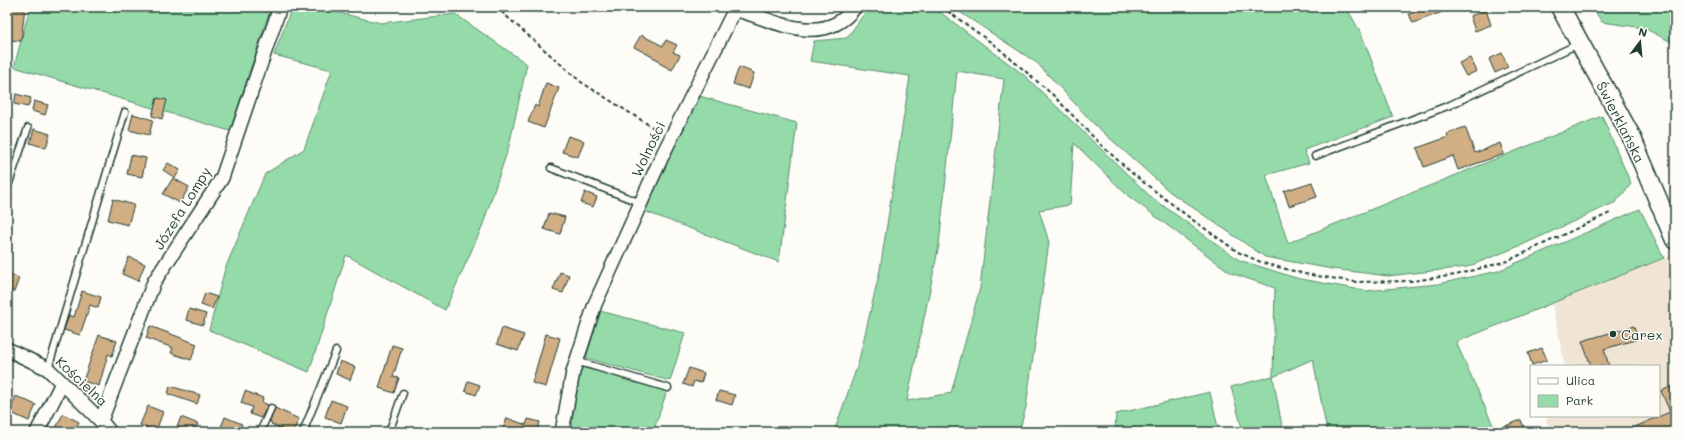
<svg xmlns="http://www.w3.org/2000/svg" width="1682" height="439" font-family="Mali,sans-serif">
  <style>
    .built { fill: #f0e5d4 }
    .green { fill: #95dba9; stroke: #5a8c6e; fill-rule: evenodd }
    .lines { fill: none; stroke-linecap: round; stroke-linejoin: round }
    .stream { stroke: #6899ab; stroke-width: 3.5 }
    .building { fill: #d1ae84; stroke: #1f3d34 }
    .lane-casing { stroke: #1f3d34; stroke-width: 9 }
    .street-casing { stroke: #1f3d34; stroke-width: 16 }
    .secondary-casing { stroke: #1f3d34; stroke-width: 21 }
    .path { stroke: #1f3d34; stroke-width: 2; stroke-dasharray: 4 3; stroke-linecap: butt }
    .lane { stroke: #fdfcf7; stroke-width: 6 }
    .street { stroke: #fdfcf7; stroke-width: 13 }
    .secondary { stroke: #fdfcf7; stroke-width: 18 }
    .poi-dot { fill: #1f3d34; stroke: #fdfcf7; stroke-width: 1.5 }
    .labels { text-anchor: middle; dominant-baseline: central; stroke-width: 3; stroke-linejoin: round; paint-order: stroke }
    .street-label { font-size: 14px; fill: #1f3d34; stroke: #fdfcf7 }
    .poi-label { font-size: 14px; fill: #1f3d34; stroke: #fdfcf7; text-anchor: start }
  </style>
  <rect width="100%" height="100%" fill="#fdfcf7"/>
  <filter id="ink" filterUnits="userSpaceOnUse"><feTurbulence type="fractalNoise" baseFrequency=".025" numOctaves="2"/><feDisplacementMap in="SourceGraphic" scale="8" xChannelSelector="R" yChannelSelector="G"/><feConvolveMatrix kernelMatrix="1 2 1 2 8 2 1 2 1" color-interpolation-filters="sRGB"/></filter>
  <g filter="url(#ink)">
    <path class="built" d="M1675,254V432H1550L1546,419L1551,416H1659V366H1565L1552,304Z"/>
    <path class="green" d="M30,7H271L230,131L14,67Z
      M292,7H315L381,23L455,14L527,64L509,146L482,227L445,310L346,255L309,372L209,330L225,269L265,174L304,149L332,70L274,55Z
      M869,7H933L1024,75L1151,197L1239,260L1296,278L1366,291L1438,284L1498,271L1640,209L1664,258L1456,342L1496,432H1327L1313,359L1273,377L1283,432H1243L1231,387L1273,376L1275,288L1231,273L1127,195L1074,143L1070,205L1039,210L1049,242L1026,407L1019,432H834L858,364L880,270L910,76L810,61L814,41L847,38ZM957,71L1004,79L980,288L951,393L907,401L939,245Z
      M952,7H1346L1361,33L1393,117L1304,150L1309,163L1266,175L1288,243L1602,116L1631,184L1616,202L1522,245L1467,267L1388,276L1332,269L1265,257L1170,192L1094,124L1037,63Z
      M1592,7H1675V44L1644,28L1602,22Z
      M699,96L797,123L779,262L644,211Z
      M600,311L685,333L670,381L586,358Z
      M580,367L668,388L653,432H567Z
      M1210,392L1219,432H1111L1115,431L1116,414Z"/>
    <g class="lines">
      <path class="stream" d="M1628,7L1629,9"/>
    </g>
    <path class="building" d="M8,7H25L21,41L7,40Z
      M1429,7H1453V8L1413,23L1409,14Z
      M1486,10L1491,25L1475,31L1470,16Z
      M641,35L663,46L666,40L677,45L673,52L680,55L672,70L659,63L660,61L634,47Z
      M1502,53L1508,67L1495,73L1489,59Z
      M1470,58L1477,71L1466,76L1459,63Z
      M739,67L754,73L749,89L733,84Z
      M546,83L559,88L544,128L528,122L535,105L538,107Z
      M16,94L31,98L28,107L14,104Z
      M157,98L167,100L162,119L152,116Z
      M34,101L48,105L45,115L32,111Z
      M133,114L153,120L149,135L129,130Z
      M1465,127L1475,153L1500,143L1504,154L1458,170L1453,156L1424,167L1417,148L1448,137L1447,134Z
      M34,129L50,134L46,148L30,143Z
      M568,136L584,141L578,157L562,152Z
      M131,155L146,158L142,177L127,174Z
      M168,163L180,170L175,178L163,170Z
      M173,178L189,187L180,203L163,194Z
      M1312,182L1317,197L1289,206L1284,191Z
      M585,192L597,197L593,207L581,203Z
      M113,199L134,205L128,225L108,220Z
      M549,213L565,217L560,234L544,229Z
      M129,257L145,264L138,281L122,274Z
      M560,272L569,275L563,293L553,290Z
      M7,273L19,278L14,292L7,290Z
      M82,291L101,297L98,308L90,305L80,335L64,330L69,315L74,317Z
      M205,293L217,297L212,309L201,305Z
      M189,309L206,314L203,325L186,320Z
      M150,326L197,344L191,360L171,353L173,348L146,338Z
      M1634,326L1638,339L1604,349L1609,366H1591L1582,341Z
      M502,328L524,335L518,351L497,344Z
      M546,334L560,338L546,387L532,383Z
      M99,335L117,341L112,356L108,354L99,386L83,381Z
      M392,345L402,348L393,377L399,378L394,393L379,388Z
      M1542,348L1547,360L1532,365L1528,353Z
      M340,361L355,367L350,380L336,374Z
      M689,368L704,373L701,383L694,381L692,387L683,384Z
      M468,381L480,385L476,395L465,391Z
      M170,386L200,395L197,404L168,394Z
      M1673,386L1675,391V432H1623L1670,412L1661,391Z
      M245,391L263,398L262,402L268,405L261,418L250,414L252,407L241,403Z
      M719,391L735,395L732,405L716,400Z
      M16,396L36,405L29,421L9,412Z
      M331,400L347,406L341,423L325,417Z
      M148,406L163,412L156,431L140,425Z
      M275,408L299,419L293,432H289L271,424L272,423L270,422Z
      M63,414L79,422L74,432H65L56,428Z
      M181,417L198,424L194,432H175Z
      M225,417L242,424L239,432H219Z
      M507,418L526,425L528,419L540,422L538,429L543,430L542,432H502Z
      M1521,420L1526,432H1492V431Z"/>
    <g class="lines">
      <g class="lane-casing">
        <path id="lane" d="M1315,156L1450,105L1578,44
          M551,168L641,203
          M7,189L28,128
          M576,361L668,388
          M48,369L125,112
          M260,432L271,408
          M303,432L336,351
          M389,432L403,393"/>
      </g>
      <g class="street-casing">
        <path id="street" d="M7,349L48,369L101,421L110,432
          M101,421L154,282L222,178L280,7
          M37,432L62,383
          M562,432L573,372L595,304L663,154L735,9C775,21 824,49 855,7"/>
      </g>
      <g class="secondary-casing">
        <path id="secondary" d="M1560,7L1631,136L1675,240"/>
      </g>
      <path class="path" d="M496,7L581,82L660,132
        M942,7L996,46L1053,95L1101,145L1133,174L1190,218L1238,252L1263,263L1305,274L1356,282L1411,281L1456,275L1507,261L1610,213"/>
      <use href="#lane" class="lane"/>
      <use href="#street" class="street"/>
      <use href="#secondary" class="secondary"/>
    </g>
  </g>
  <circle class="poi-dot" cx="1613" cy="334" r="4"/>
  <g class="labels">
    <g class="street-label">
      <text transform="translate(1621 122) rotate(63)">Świerklańska</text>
      <text transform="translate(648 149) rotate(-64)">Wolności</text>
      <text transform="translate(182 208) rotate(-58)">Józefa Lompy</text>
      <text transform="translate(82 381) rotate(43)">Kościelna</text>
    </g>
    <g class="poi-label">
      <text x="1621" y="334">Carex</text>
    </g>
  </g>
  <rect width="1682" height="439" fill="none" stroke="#fdfcf7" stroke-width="24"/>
  <rect x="12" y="12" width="1658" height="415" fill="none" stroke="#1f3d34" stroke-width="1.5" filter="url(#ink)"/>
  <rect x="1530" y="365" width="130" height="52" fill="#fdfcf7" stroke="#a4b0a9"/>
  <rect x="1538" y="378" width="20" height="6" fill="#fdfcf7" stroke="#a4b0a9"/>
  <text x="1566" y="385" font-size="12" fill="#1f3d34">Ulica</text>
  <rect x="1538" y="395" width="20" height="12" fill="#95dba9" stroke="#a4b0a9"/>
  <text x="1566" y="405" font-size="12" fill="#1f3d34">Park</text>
  <g transform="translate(1640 42) rotate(16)" stroke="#fdfcf7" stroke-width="3" paint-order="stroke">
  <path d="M0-3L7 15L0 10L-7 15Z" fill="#1f3d34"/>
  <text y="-6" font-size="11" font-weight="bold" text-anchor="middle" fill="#1f3d34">N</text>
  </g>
</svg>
